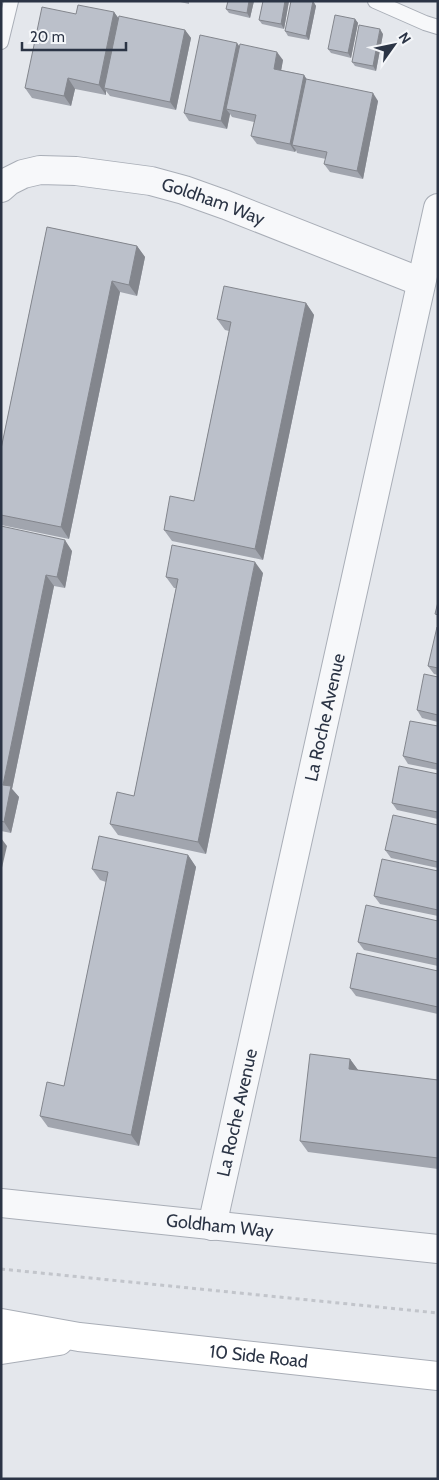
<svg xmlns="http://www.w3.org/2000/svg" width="439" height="1480" font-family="Cabin,sans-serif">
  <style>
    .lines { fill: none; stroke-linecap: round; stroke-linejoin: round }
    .lane-casing { stroke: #a9aeb7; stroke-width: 16 }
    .street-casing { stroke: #a9aeb7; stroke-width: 30 }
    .secondary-casing { stroke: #a9aeb7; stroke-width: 30 }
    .path { stroke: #c2c5cb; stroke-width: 3; stroke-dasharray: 4 4; stroke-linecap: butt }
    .lane { stroke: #f7f8fa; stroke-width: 14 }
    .street { stroke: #f7f8fa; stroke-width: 28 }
    .secondary { stroke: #fff; stroke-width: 28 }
    .wall { fill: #a1a5ae }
    .shaded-wall { fill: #83868d }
    .building { fill: #bbc0ca; stroke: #83868d }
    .labels { text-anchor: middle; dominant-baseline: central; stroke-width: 5; stroke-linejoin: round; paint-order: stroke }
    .street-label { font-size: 18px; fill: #2b3445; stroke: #f4f6f9 }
  </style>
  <rect width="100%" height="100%" fill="#e4e7ec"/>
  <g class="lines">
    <g class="lane-casing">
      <path id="lane" d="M375,1L425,23L438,27
        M1,42L11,1"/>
    </g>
    <g class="street-casing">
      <g id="street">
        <path id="s1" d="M1,188L9,181L23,174L40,170L76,171L151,181L184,190L226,205L421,282"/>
        <path id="s2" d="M1,1203L438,1249"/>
        <path id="s3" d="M212,1226L438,208"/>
      </g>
    </g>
    <g class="secondary-casing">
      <g id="secondary">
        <path id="s4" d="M1,1323L79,1337L438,1376"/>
        <path d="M1,1350L59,1341"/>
      </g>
    </g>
    <path class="path" d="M1,1269L438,1313"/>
    <use href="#lane" class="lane"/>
    <use href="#street" class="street"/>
    <use href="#secondary" class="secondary"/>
  </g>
  <path class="wall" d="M176,1H189V4Z
    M228,1H254L250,18L229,13L226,9Z
    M263,1H289L284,29L262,24L259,20Z
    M313,1L316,6L309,40L288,36L285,31Z
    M114,12L119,19L185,30L191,38L176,110L110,96L106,91V95L75,89L71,106L32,98L25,88L76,14Z
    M355,19L358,23L351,58L331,53L328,49Z
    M383,34L376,71L355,66L352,62Z
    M239,46L283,60L281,70L304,75L307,80L378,101L363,179L330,172L324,164L326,159L297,153L296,150L295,152L257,144L251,136L254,122L232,117L230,114L227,129L189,121L184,113Z
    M47,227L137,246L145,257L137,296L120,292L69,539L1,525V449Z
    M306,303L314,315L263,560L172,541L164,530L194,501L229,331L225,330L217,319Z
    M1,526L72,551L65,588L54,586L12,789L19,797L11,833L1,831Z
    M263,573L206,854L118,835L110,824L134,796L176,588H174L166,577Z
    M438,628V675L434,674L428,666Z
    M438,677V722L422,718L417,710Z
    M438,726V770L408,764L403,756Z
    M438,774V819L397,810L392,803Z
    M438,825V868L391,858L385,850Z
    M188,855L196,867L139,1146L48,1127L40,1116L64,1086L106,882L100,880L92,869Z
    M438,871V916L380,904L374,896Z
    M438,921V966L364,950L358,942Z
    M438,971V1014L356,996L350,988Z
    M350,1059L358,1070L438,1080V1169L308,1152L300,1141Z"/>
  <path class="shaded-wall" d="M249,1H254L250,18L247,13Z
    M285,1H289L284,29L281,24Z
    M313,1L316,6L309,40L306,36Z
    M114,12L121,22L104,88L106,91V95L99,85Z
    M355,19L358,23L351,58L348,53Z
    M380,29L383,34L376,71L373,66Z
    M185,30L191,38L176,110L170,102Z
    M237,43L243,51L226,109L230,114L227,129L221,121Z
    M277,52L283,60L280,77L274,69Z
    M304,75L309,83L292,145L296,150L295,152L290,144Z
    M68,78L75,89L71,106L64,96Z
    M373,93L378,101L363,179L357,171Z
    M137,246L145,257L137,296L129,285Z
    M112,281L120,292L69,539L61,527Z
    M306,303L314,315L263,560L255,549Z
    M65,540L72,551L65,588L57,577Z
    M255,562L263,573L206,854L198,842Z
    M46,575L54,586L12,789L19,797L11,833L4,822L3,785Z
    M1,838L7,846L1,872Z
    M188,855L196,867L139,1146L131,1135Z
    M350,1059L358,1070L349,1069Z"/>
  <path class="building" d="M228,1H249L247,13L226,9Z
    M263,1H285L281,24L259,20Z
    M291,1H313L306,36L285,31Z
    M78,5L114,12L99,85L68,78L64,96L25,88L42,7L76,14Z
    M335,15L355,19L348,53L328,49Z
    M119,16L185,30L170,102L104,88Z
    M359,25L380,29L373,66L352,62Z
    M200,35L237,43L221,121L184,113Z
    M240,44L277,52L274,69L304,75L290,144L251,136L256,115L226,109Z
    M306,79L373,93L357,171L324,164L327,152L292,145Z
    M47,227L137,246L129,285L112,281L61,527L1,515V449Z
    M224,286L306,303L255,549L164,530L170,496L194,501L231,322L217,319Z
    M1,526L65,540L57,577L46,575L3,785L11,786L4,822L1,821Z
    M172,545L255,562L198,842L110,824L117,792L134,796L178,579L166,577Z
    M438,602V615L435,614Z
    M437,627L438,628V668L428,666Z
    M424,674L438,677V715L417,710Z
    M410,721L438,726V764L403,756Z
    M399,766L438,774V812L392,803Z
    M393,815L438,825V862L385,850Z
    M99,836L188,855L131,1135L40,1116L47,1082L64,1086L108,872L92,869Z
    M382,859L438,871V910L374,896Z
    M366,905L438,921V959L358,942Z
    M357,953L438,971V1007L350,988Z
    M310,1054L350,1059L349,1069L438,1080V1158L300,1141Z"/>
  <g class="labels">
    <g class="street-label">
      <text stroke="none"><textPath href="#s1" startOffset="221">Goldham Way</textPath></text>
      <text stroke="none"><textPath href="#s3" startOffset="521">La Roche Avenue</textPath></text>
      <text stroke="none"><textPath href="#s3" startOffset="116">La Roche Avenue</textPath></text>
      <text stroke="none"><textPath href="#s2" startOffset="220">Goldham Way</textPath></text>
      <text stroke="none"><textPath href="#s4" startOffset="260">10 Side Road</textPath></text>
    </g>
  </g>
  <rect width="439" height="1480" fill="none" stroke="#2b3445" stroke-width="5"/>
  <g transform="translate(394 45) rotate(57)" stroke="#f4f6f9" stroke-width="4" paint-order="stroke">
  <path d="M0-4L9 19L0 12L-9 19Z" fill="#2b3445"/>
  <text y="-8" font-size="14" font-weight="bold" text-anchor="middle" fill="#2b3445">N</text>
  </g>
  <path d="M22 42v8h104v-8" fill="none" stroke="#2b3445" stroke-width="2.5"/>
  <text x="30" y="42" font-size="15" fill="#2b3445" stroke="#f4f6f9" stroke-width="4" paint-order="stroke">20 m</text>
</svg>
